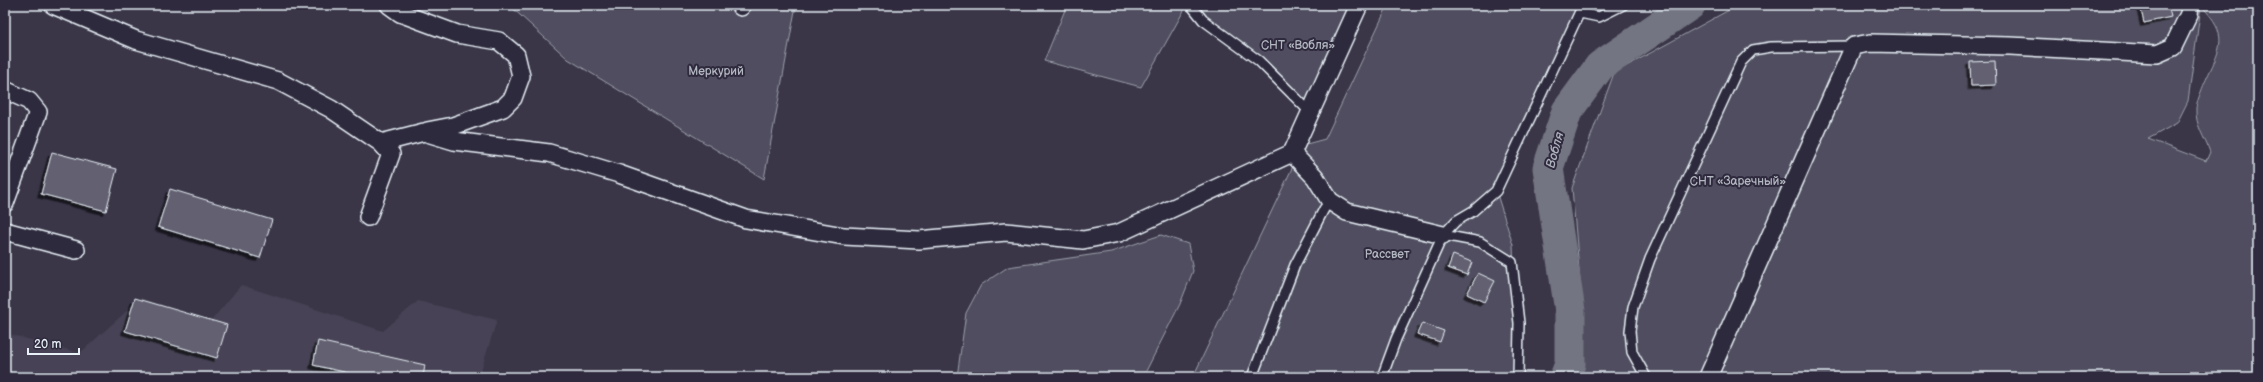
<svg xmlns="http://www.w3.org/2000/svg" width="2263" height="382" font-family="'Balsamiq Sans',sans-serif">
  <style>
    .built { fill: #464354 }
    .green { fill: #504e5f; stroke: #9ca0ac; fill-rule: evenodd }
    .lines { fill: none; stroke-linecap: round; stroke-linejoin: round }
    .river { stroke: #737482; stroke-width: 31 }
    .building { fill: #636171; stroke: #e8f1f8; filter: url(#shadow) }
    .lane-casing { stroke: #e8f1f8; stroke-width: 12 }
    .street-casing { stroke: #e8f1f8; stroke-width: 20 }
    .lane { stroke: #2f2a3d; stroke-width: 9 }
    .street { stroke: #2f2a3d; stroke-width: 17 }
    .labels { text-anchor: middle; dominant-baseline: central; stroke-width: 4; stroke-linejoin: round; paint-order: stroke }
    .park-label { font-size: 12px; fill: #b3b8c2; stroke: #2f2a3d }
    .water-label { font-size: 13px; font-style: italic; fill: #aeb2bd; stroke: #2f2a3d }
  </style>
  <defs>
    <filter id="shadow"><feDropShadow dx="-3.5" dy="3.5" stdDeviation="0" flood-color="#0009"/></filter>
  </defs>
  <rect width="100%" height="100%" fill="#3a3648"/>
  <filter id="ink" filterUnits="userSpaceOnUse"><feTurbulence type="fractalNoise" baseFrequency=".025" numOctaves="2"/><feDisplacementMap in="SourceGraphic" scale="8" xChannelSelector="R" yChannelSelector="G"/><feConvolveMatrix kernelMatrix="1 2 1 2 8 2 1 2 1" color-interpolation-filters="sRGB"/></filter>
  <g filter="url(#ink)">
    <path class="built" d="M241,285L383,331L418,301L497,320L479,377H5V333L80,353L141,298L211,321Z"/>
    <path class="green" d="M509,5H796L764,179L568,59Z
      M1067,5H1187L1141,87L1044,61Z
      M1191,5H1359L1310,112Z
      M1388,5H1623L1599,17L1580,13L1496,191L1513,245L1518,377H1193L1303,145L1325,139Z
      M1738,5H2258V377H1580L1583,317L1572,188L1614,73ZM2201,6C2236,39 2214,56 2201,92C2199,97 2196,104 2196,109C2195,125 2205,138 2210,152L2206,161L2148,139L2177,123L2188,101Z
      M1161,235L1188,244L1193,271L1180,304L1143,377H957L966,313L981,285L1008,267L1111,252Z"/>
    <g class="lines">
      <path class="river" d="M1565,377L1570,364V311L1548,168L1567,111L1600,66L1690,5"/>
    </g>
    <path class="building" d="M2140,5H2168L2171,17L2144,23Z
      M1995,61L1996,85L1971,86L1970,62Z
      M5,141L10,143L5,161Z
      M52,152L117,169L106,211L41,194Z
      M170,189L272,220L260,258L158,227Z
      M1453,255L1472,262L1467,275L1448,268Z
      M1478,273L1495,281L1484,302L1467,294Z
      M135,298L227,325L217,358L125,331Z
      M1422,323L1444,331L1440,342L1417,334Z
      M318,341L425,365L423,377H366L313,365Z
      M313,373L332,377H312Z"/>
    <g class="lines">
      <g class="lane-casing">
        <path id="lane" d="M1191,5L1203,20L1259,61L1310,112
          M1580,13L1599,17L1623,5
          M1443,235L1480,242L1512,262L1519,323L1518,377
          M1252,377L1295,265L1324,209L1330,201
          M1382,377L1396,339L1443,235L1456,221L1473,211L1496,191L1583,5
          M1646,377L1632,352L1630,331L1633,307L1650,259L1741,62L1753,50L1771,47L1854,46"/>
      </g>
      <g class="street-casing">
        <path id="street" d="M53,5L136,40L278,81L331,109L381,143L391,154L368,217
          M389,5L400,13L457,34L499,41L516,55L521,76L513,98L503,108L453,126L427,131
          M739,5L741,7
          M5,90L29,101L38,112L5,203
          M381,143L424,132L454,141L549,153L619,174L746,219L844,236L919,240L1006,232L1083,240L1119,233L1292,153L1359,5
          M1292,153L1315,177L1330,201L1347,212L1443,235
          M5,231L76,250
          M1708,377L1854,46L1870,43L2010,46L2157,54L2173,47L2189,14L2190,5"/>
      </g>
      <use href="#lane" class="lane"/>
      <use href="#street" class="street"/>
    </g>
  </g>
  <g class="labels">
    <g class="park-label">
      <text x="1298" y="45">СНТ «Вобля»</text>
      <text x="716" y="71">Меркурий</text>
      <text x="1738" y="181">СНТ «Заречный»</text>
      <text x="1387" y="254">Рассвет</text>
    </g>
    <g class="water-label">
      <text transform="translate(1555 150) rotate(-75)">Вобля</text>
    </g>
  </g>
  <rect width="2263" height="382" fill="none" stroke="#2f2a3d" stroke-width="20"/>
  <rect x="10" y="10" width="2243" height="362" fill="none" stroke="#e8f1f8" stroke-width="1.5" filter="url(#ink)"/>
  <path d="M28 348v6h51v-6" fill="none" stroke="#e8f1f8" stroke-width="2"/>
  <text x="34" y="348" font-size="12" fill="#e8f1f8" stroke="#2f2a3d" stroke-width="3" paint-order="stroke">20 m</text>
</svg>
